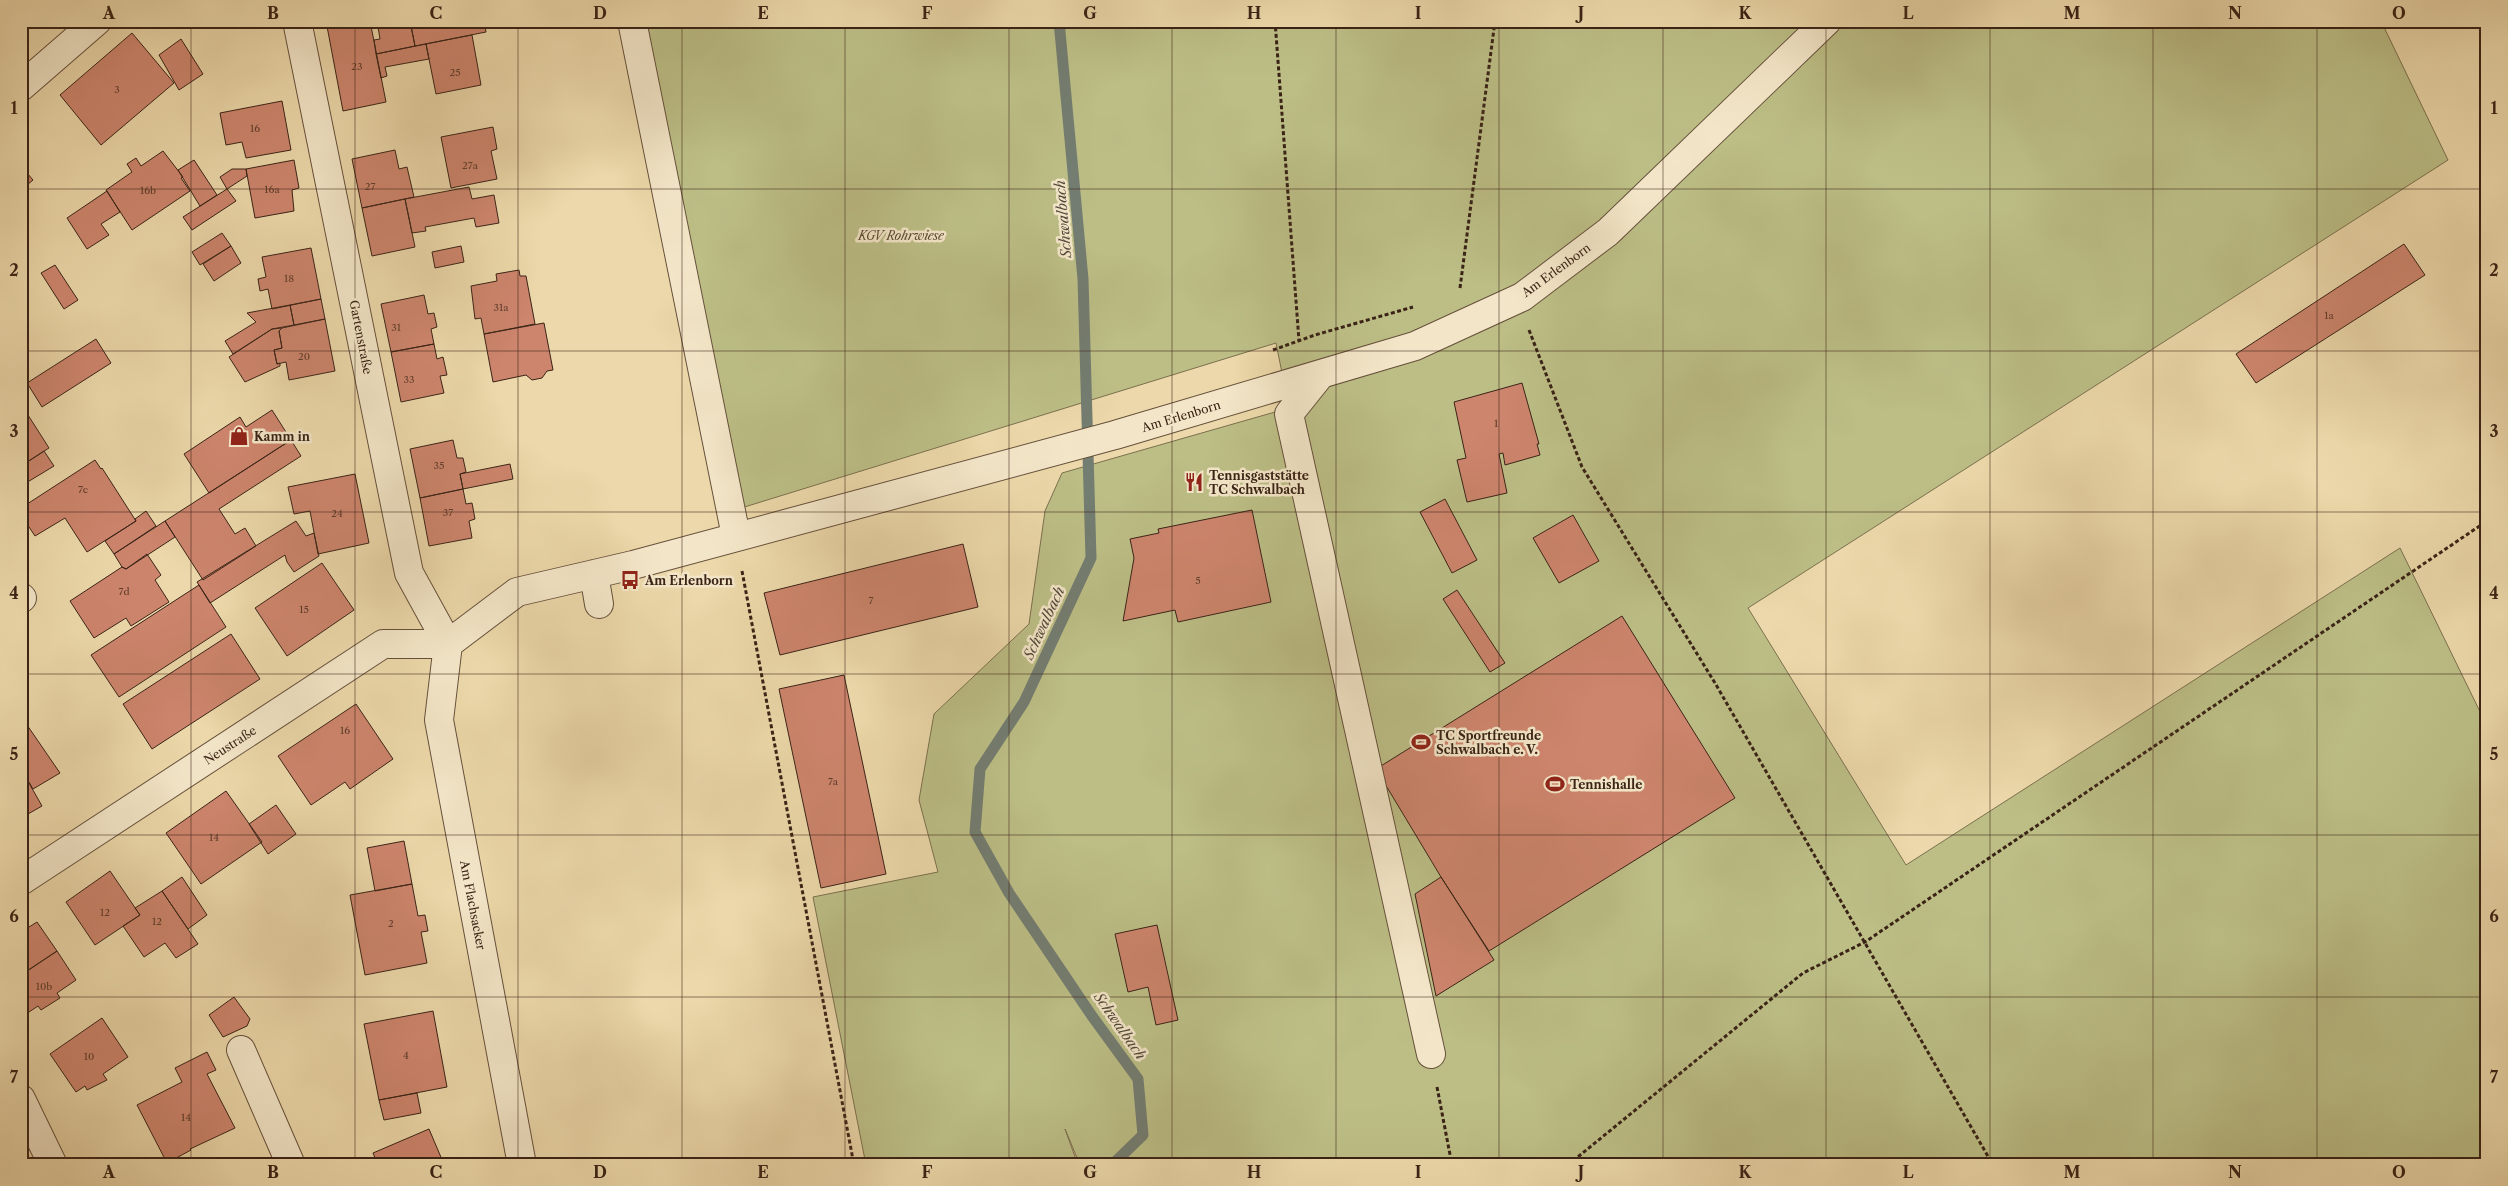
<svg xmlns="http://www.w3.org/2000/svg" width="2508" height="1186" font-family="'Libre Caslon Text',serif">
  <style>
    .green { fill: #bcbe86; stroke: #7b704e }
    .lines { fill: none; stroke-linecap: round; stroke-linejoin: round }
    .stream { stroke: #737d71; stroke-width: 11 }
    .building { fill: #cd856d; stroke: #3a2316 }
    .minor-casing { stroke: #66503b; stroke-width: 30 }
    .path { stroke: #3a2316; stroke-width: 3; stroke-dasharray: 4 2.5; stroke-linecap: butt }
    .minor { stroke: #f3e6c8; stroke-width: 28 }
    .grid { fill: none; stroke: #3a2316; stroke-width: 1; stroke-opacity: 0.55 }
    .labels { text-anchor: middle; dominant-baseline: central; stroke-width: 5; stroke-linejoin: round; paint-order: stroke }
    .number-label { font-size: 10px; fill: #5f3c2c }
    .park-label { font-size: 12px; font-style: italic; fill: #5a4a32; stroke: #f3e6c8 }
    .street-label { font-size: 12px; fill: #3a2316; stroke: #f3e6c8 }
    .poi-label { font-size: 12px; font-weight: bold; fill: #3a2316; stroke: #f3e6c8; text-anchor: start }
    .water-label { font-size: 14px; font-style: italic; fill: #52483c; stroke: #f3e6c8 }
    .neatline { fill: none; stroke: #3a2316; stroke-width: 2 }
    .grid-label { font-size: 16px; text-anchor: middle; font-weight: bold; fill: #3a2316 }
  </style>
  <rect width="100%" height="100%" fill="#ecd8aa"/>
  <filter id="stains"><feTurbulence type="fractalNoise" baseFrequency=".004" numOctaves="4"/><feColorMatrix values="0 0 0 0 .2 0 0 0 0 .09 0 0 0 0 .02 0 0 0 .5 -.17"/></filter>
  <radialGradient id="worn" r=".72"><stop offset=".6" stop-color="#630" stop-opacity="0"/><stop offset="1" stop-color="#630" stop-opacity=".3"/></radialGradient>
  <path class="green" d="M639,21H2381L2448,160L1748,608L1906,865L2400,548L2487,726V1165H1080L1065,1129L1078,1165H866L813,897L938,872L919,800L934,714L1029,624L1045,511L1062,473L1289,408L1276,343L738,509Z"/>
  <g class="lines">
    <path class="stream" d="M1059,21L1083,279L1091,558L1024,702L980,769L975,832L1009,893L1092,1016L1138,1079L1143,1135L1112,1165"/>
  </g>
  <path class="building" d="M40,21H54L46,28Z
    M326,21H370L386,102L343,111Z
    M377,21H410L415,46L376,54L374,40L380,39Z
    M410,21H484L486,32L415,46Z
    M132,33L174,83L101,145L60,95Z
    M472,35L481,85L436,94L426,44Z
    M181,39L203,74L179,90L159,55Z
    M426,44L429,59L385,67L387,76L381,78L376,54Z
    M282,101L291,150L246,158L242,142L226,145L220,113Z
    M493,127L497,149L491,151L497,179L451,188L441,137Z
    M395,150L399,169L407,167L414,197L362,208L352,159Z
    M163,151L183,177L181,178L190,191L132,230L106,190L132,172L127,164L136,158L141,166Z
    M194,160L217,195L200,206L178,170Z
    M294,160L299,188L292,190L294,211L255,218L246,169Z
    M21,166L33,180L21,190Z
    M232,169H246L247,176L227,189L220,177Z
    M469,187L472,199L494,195L499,223L476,227L474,218L425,227L426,231L412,233L405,199Z
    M227,189L236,201L192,230L183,217Z
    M107,191L120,212L101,224L109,235L87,249L67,218Z
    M405,199L415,247L372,256L362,208Z
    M222,233L231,246L200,265L192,252Z
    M2404,244L2425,275L2256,383L2236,354Z
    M231,246L241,263L214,281L203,264Z
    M461,246L464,262L435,268L432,252Z
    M311,248L321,299L272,309L268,289L260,291L258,279L266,277L262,257Z
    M55,265L78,300L64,309L41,273Z
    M519,270L520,276H526L535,324L484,334L481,318L475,319L471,286L497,281L496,274Z
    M424,295L428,314L434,313L437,327L431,329L434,344L391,352L381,304Z
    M321,299L325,319L294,325L290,305Z
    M290,305L294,325L272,329L233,354L225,341L256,322L247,313Z
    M325,319L335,371L289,380L286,362L277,364L274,350L282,348L279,331L282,328Z
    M544,323L553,370L547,371L542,378L532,380L526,375L493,382L484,334Z
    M282,328L279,331L282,348L274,350L277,364L280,363V366L245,382L229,357L272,329Z
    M96,339L111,363L42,407L27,383Z
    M434,344L437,359L443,357L447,375L440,376L444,393L401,402L391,352Z
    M1522,383L1539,444H1537L1540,455L1505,465L1503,453L1499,454L1507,493L1467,502L1457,460L1466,458L1454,402Z
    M21,404L49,448L21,466Z
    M272,410L291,440L209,493L184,454L240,417L246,427Z
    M291,440L301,456L219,509L235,534L245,528L256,546L203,580L165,521Z
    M453,440L457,458H463L466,472L460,474L463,489L420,498L410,449Z
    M44,451L54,466L21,486V466Z
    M95,460L101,469L102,468L136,521L87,552L65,518L35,536L21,515V508Z
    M510,464L513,479L463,489L460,474Z
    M355,474L369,543L318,554L310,511L294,514L288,487Z
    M463,489L466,504L472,503L475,519L469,521L472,538L429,546L420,498Z
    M1445,499L1477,560L1452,573L1420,512Z
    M1252,510L1271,602L1178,622L1175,610L1123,621L1134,558L1130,539L1159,533L1158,529Z
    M146,511L156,526L114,554L105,541L136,521L135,519Z
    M1573,515L1599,561L1559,583L1533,538Z
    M165,521L175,537L126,569L122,567L114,554Z
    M296,521L306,536L314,533L319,556L294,572L287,562L285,555L210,603L197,582Z
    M963,544L978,607L780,655L764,593Z
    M147,554L161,575L155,580L169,602L131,626L126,618L94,638L70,601L122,567L126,569Z
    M322,563L354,610L287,656L255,608Z
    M199,585L226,627L119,697L91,655Z
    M1457,590L1505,663L1490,672L1443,599Z
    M1622,616L1735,798L1489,951L1441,877L1376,769Z
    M231,634L260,679L152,749L123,704Z
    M844,675L886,874L821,888L779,689Z
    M356,704L393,759L350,789L345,782L311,805L278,756Z
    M27,725L60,773L33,789L21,769V729Z
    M21,769L42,806L21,818Z
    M226,791L262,842L201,884L166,833Z
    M276,805L296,834L268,854L249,824Z
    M404,841L412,884L375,891L367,848Z
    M110,871L140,915L95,945L66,902Z
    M182,877L207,915L188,929L162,891Z
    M1441,877L1494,960L1436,996L1415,894Z
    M412,884L418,916L425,915L428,931L421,932L427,963L365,975L350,895Z
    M162,891L198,944L176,958L165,943L144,957L123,926L140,915L135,908Z
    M37,922L57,951L21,975V932Z
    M1157,925L1178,1020L1156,1025L1148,987L1128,992L1115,934Z
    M57,951L76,980L57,993L60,998L41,1010L38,1006L23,1016L21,975Z
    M234,997L250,1019L247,1026L223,1037L209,1015Z
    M433,1011L447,1087L379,1100L364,1024Z
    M102,1018L128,1057L103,1074L107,1080L87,1090L85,1086L76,1092L50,1054Z
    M207,1052L216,1070L207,1074L235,1128L190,1149L191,1150L167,1163L137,1105L182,1082L175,1068Z
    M417,1093L421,1113L384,1120L379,1100Z
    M429,1129L443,1162L436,1165H378L373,1153Z"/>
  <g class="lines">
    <g class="minor-casing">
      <path id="minor" d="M297,21L409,573L448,644
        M632,21L736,536
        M21,87L97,21
        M1321,374L1289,414L1431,1054
        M594,574L599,604
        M21,597L22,598
        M448,644L517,592L633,565L1115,435L1415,346L1522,297L1608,232L1827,21
        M448,644L439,720L522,1165
        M21,881L383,644H448
        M241,1050L291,1165
        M21,1099L53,1165"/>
    </g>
    <path class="path" d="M1275,21L1299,341
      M1460,288L1495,21
      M1529,330L1582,467L1715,683L1993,1165
      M1273,350L1315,335L1413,307
      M742,571L854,1165
      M1437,1087L1452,1165
      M1568,1165L1803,973L1865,942L2487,521"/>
    <use href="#minor" class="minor"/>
  </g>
  <path class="grid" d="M191,21V1165M355,21V1165M518,21V1165M682,21V1165M845,21V1165M1009,21V1165M1172,21V1165M1336,21V1165M1499,21V1165M1663,21V1165M1826,21V1165M1990,21V1165M2153,21V1165M2317,21V1165M21,189H2487M21,351H2487M21,512H2487M21,674H2487M21,835H2487M21,997H2487"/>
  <defs>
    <g id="shop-bare" transform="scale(1.5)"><path d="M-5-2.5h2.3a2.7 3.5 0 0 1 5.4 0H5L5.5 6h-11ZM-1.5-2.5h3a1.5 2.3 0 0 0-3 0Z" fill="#8f2418" stroke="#f3e6c8" stroke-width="2.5" paint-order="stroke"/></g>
    <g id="restaurant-bare" transform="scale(1.5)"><path d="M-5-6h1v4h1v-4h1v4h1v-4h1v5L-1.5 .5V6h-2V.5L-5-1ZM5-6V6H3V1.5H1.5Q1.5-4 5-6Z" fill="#8f2418" stroke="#f3e6c8" stroke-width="2.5" paint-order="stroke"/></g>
    <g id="bus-bare" transform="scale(1.5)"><path d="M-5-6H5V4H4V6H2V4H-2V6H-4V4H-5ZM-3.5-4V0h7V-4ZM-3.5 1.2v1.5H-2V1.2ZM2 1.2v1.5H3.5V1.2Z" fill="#8f2418" stroke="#f3e6c8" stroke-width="2.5" paint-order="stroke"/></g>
    <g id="stadium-bare" transform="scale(1.5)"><path d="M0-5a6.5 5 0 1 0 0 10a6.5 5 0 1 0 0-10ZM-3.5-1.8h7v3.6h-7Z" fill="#8f2418" stroke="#f3e6c8" stroke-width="2.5" paint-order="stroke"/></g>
  </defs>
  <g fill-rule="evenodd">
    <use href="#shop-bare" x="239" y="436"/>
    <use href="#restaurant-bare" x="1194" y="482"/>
    <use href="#bus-bare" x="630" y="580"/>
    <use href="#stadium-bare" x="1421" y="742"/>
    <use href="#stadium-bare" x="1555" y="784"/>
  </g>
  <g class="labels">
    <g class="number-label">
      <text x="357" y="66">23</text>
      <text x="455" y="72">25</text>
      <text x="117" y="89">3</text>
      <text x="255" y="128">16</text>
      <text x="470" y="165">27a</text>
      <text x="370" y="186">27</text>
      <text x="272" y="189">16a</text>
      <text x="148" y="190">16b</text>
      <text x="289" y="278">18</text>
      <text x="501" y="307">31a</text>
      <text x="2329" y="315">1a</text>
      <text x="396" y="327">31</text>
      <text x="304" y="356">20</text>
      <text x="409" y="379">33</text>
      <text x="1496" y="423">1</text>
      <text x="439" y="465">35</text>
      <text x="83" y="489">7c</text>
      <text x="448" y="512">37</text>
      <text x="337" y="513">24</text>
      <text x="1198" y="580">5</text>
      <text x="124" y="591">7d</text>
      <text x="871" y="600">7</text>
      <text x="304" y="609">15</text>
      <text x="345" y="730">16</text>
      <text x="833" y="781">7a</text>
      <text x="214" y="837">14</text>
      <text x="105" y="912">12</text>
      <text x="157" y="921">12</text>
      <text x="391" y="923">2</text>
      <text x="44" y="986">10b</text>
      <text x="406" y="1055">4</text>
      <text x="89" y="1056">10</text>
      <text x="186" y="1117">14</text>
    </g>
    <g class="park-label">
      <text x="901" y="235">KGV Rohrwiese</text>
    </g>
    <g class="street-label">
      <text transform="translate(1556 270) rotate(-36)">Am Erlenborn</text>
      <text transform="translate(361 337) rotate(79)">Gartenstraße</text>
      <text transform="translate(1181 416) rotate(-17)">Am Erlenborn</text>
      <text transform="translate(230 745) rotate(-33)">Neustraße</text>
      <text transform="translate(473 905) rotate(79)">Am Flachsacker</text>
    </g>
    <g class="poi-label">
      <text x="254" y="436">Kamm in</text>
      <text x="1209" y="475">Tennisgaststätte<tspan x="1209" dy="14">TC Schwalbach</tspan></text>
      <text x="645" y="580">Am Erlenborn</text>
      <text x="1436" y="735">TC Sportfreunde<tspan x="1436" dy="14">Schwalbach e. V.</tspan></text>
      <text x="1570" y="784">Tennishalle</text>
    </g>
    <g class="water-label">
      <text transform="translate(1063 219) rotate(-95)">Schwalbach</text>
      <text transform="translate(1044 623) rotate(-65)">Schwalbach</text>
      <text transform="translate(1120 1026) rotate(55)">Schwalbach</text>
    </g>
  </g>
  <rect width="2508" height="1186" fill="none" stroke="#ecd8aa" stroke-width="55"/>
  <rect x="28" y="28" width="2452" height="1130" class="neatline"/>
  <g class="grid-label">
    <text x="109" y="19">A</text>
    <text x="273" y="19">B</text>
    <text x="436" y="19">C</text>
    <text x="600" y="19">D</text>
    <text x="763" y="19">E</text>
    <text x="927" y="19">F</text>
    <text x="1090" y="19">G</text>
    <text x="1254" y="19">H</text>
    <text x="1418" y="19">I</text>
    <text x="1581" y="19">J</text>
    <text x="1745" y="19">K</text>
    <text x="1908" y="19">L</text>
    <text x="2072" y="19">M</text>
    <text x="2235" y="19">N</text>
    <text x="2399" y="19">O</text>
    <text x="14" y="114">1</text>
    <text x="2494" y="114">1</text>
    <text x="14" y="276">2</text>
    <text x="2494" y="276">2</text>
    <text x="14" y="437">3</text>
    <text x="2494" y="437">3</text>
    <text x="14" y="599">4</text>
    <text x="2494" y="599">4</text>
    <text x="14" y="760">5</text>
    <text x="2494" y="760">5</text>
    <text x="14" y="922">6</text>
    <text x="2494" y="922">6</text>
    <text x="14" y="1083">7</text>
    <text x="2494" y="1083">7</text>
    <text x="109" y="1178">A</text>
    <text x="273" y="1178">B</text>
    <text x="436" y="1178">C</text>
    <text x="600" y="1178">D</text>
    <text x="763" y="1178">E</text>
    <text x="927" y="1178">F</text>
    <text x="1090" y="1178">G</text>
    <text x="1254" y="1178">H</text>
    <text x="1418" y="1178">I</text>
    <text x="1581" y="1178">J</text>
    <text x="1745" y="1178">K</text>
    <text x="1908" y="1178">L</text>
    <text x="2072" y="1178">M</text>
    <text x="2235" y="1178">N</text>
    <text x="2399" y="1178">O</text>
  </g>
  <rect width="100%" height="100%" filter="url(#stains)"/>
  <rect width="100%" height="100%" fill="url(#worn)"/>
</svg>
